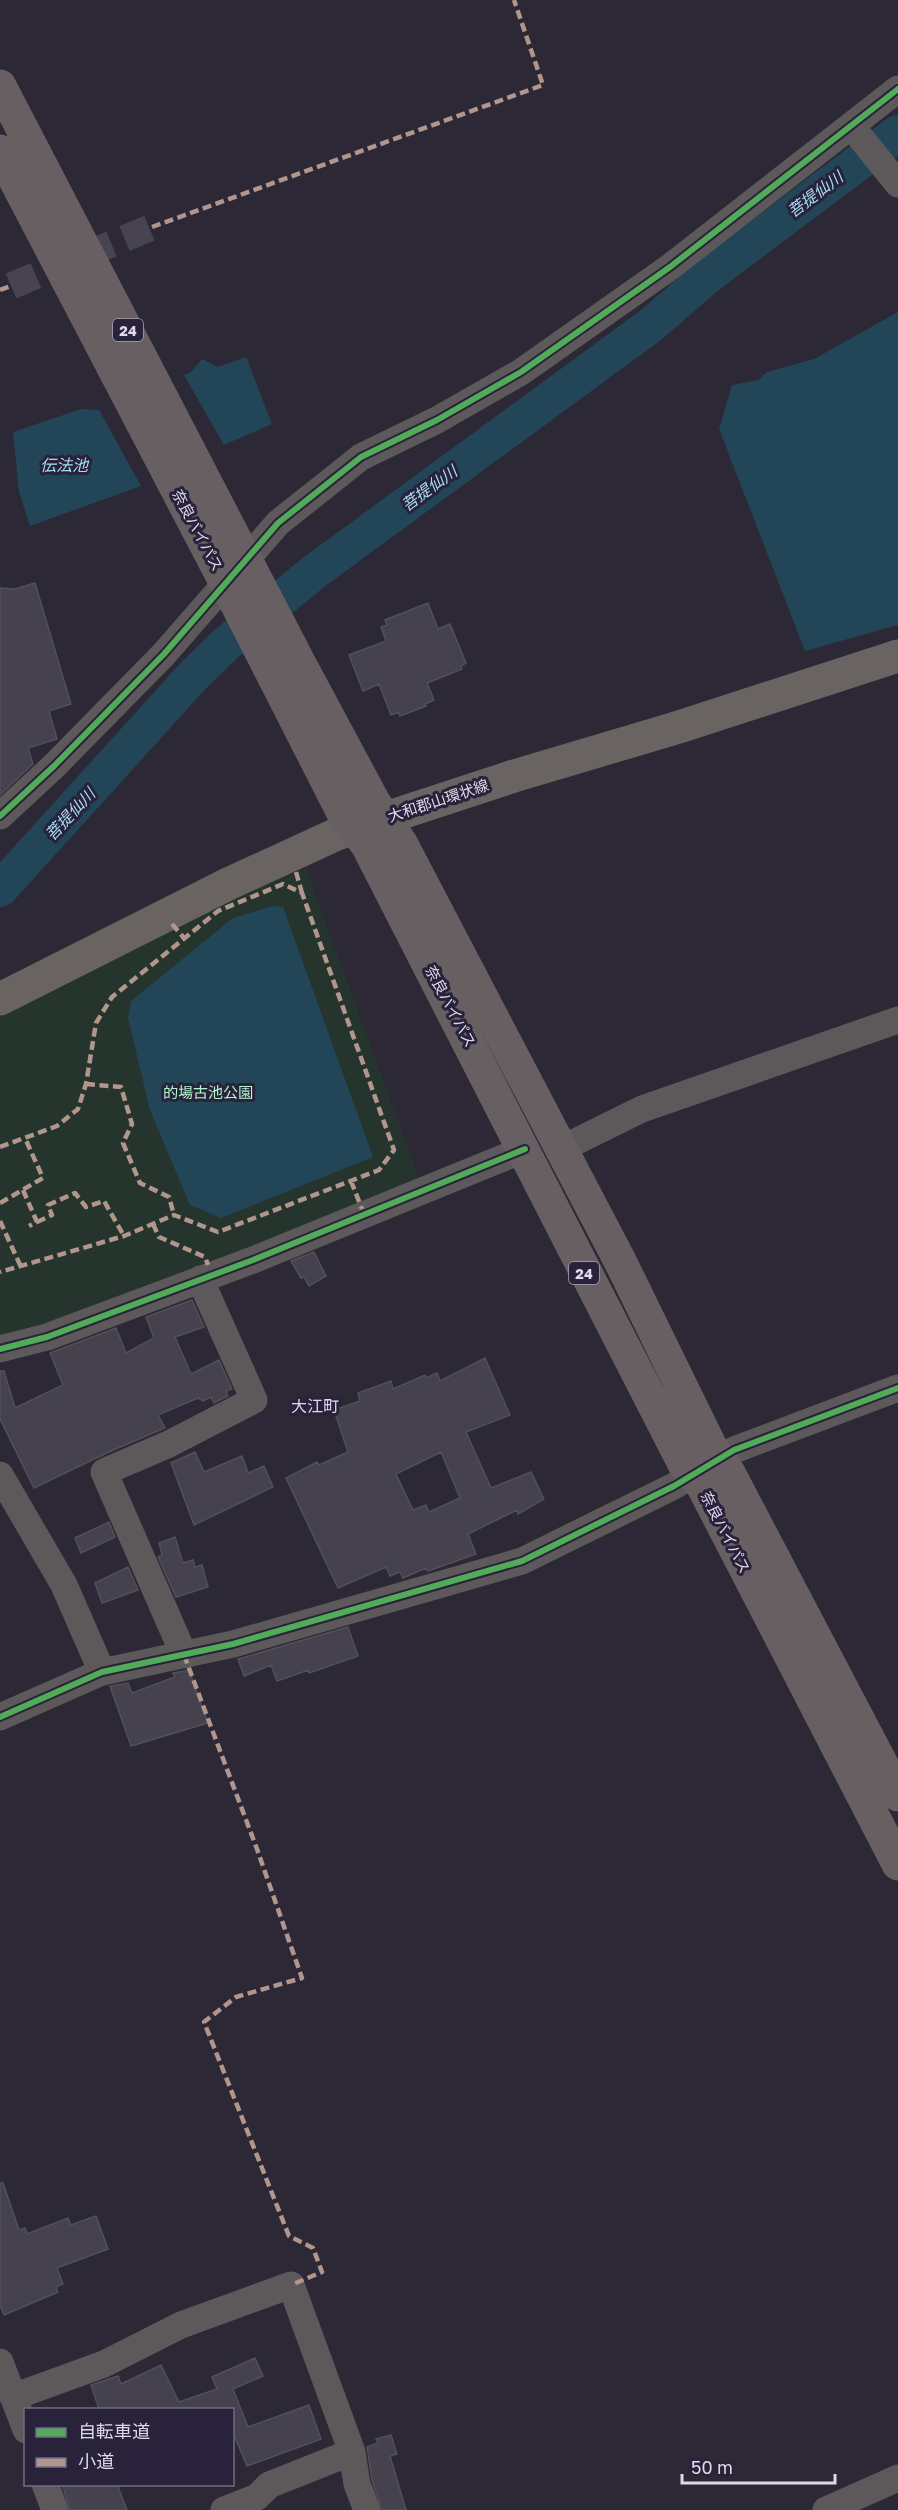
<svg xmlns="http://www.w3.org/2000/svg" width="898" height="2510" font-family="'Golos Text','Noto Sans JP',sans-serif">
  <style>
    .green { fill: #25352d }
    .water { fill: #224657 }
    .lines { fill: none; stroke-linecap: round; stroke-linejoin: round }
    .river { stroke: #224657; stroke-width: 36 }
    .building { fill: #45424e; stroke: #524e5b; stroke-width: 1.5; fill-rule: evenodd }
    .minor-tunnel { stroke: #474350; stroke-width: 27; stroke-dasharray: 27 14; stroke-linecap: butt }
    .minor { stroke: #5d595a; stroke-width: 27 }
    .major { stroke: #696362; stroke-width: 33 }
    .highway { stroke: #675f61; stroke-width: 33 }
    .quiet { stroke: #b2968c; stroke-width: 4.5; stroke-dasharray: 9 4.5; stroke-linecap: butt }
    .cycleway-casing { stroke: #29223b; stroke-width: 10 }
    .cycleway { stroke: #51ab58; stroke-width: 6 }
    .labels { text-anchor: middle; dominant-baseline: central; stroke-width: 6; stroke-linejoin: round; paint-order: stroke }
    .shield { fill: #29223b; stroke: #a8a3b6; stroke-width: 1.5 }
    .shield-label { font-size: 14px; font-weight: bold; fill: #dedaeb }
    .street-label { font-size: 15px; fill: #dedaeb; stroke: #29223b }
    .park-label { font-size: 15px; fill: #b3f3cd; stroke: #29223b }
    .water-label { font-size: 16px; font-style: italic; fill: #a7def7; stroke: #29223b }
    .neighbourhood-label { font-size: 16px; fill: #dedaeb; stroke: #29223b }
  </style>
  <rect width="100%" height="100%" fill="#2c2835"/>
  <path class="green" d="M306,869L421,1183L362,1209L0,1340V1015L233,892Z"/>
  <path class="water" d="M898,312V625L805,651L719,429L732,385L758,380L767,372L814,359Z
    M246,357L272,424L224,445L184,375L190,373L202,359L218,367Z
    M81,409L99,410L141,486L30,526L19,492L13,432Z
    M273,906L283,907L373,1157L221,1218L190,1205L150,1110L128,1018L131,1001L233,918Z"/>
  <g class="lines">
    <path class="river" d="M0,889L193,676L227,643L314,572L651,325L710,274L898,133"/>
  </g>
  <path class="building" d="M35,583L71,704L49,711L57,739L28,748L33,764L0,795V588L15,589Z
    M428,603L438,629L450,624L466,663L461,666L462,669L427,683L434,700L425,704L426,706L400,716L399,712L391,715L379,684L363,691L349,655L386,641L381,627L387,625L385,620Z
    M314,1252L326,1276L309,1286L304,1277L301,1278L291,1261Z
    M192,1300L204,1327L175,1337L191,1374L219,1360L232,1389L226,1391L228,1396L214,1403L211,1397L203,1401L198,1398L158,1415L165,1428L111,1451L34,1488L0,1419V1371H4L15,1408L63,1385L50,1353L116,1328L126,1353L154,1338L146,1317Z
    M485,1358L510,1415L466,1432L491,1488L531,1472L544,1499L518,1514L517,1510L468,1534L476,1554L428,1571L426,1568L403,1578L400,1572L390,1576L386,1567L338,1588L286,1478L317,1462L319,1465L348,1452L334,1410L360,1401L358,1393L391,1381L393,1389L425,1375L426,1378L437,1373L440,1381ZM441,1452L460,1498L429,1512L426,1505L413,1510L396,1474Z
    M195,1452L204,1472L242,1456L248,1473L264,1466L273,1487L194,1525L171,1463Z
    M109,1522L115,1537L81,1553L75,1538Z
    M175,1537L183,1563L193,1560L195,1567L202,1565L208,1587L176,1597L158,1557L162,1555L159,1543Z
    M128,1567L138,1590L102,1603L95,1583Z
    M348,1627L358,1656L309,1673L308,1670L277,1681L271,1665L244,1676L238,1659Z
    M189,1670L208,1723L131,1746L110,1686L128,1683L132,1693L175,1677L173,1673Z
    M0,2183H3L19,2230L25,2228L27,2234L68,2218L71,2225L96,2216L108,2249L57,2268L63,2284L56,2287L58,2292L4,2315L0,2305Z
    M255,2358L263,2376L233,2389L248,2427L309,2405L321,2439L247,2466L232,2430V2409H99L91,2385L118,2376L121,2384L161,2365L179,2402L217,2389L212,2377Z
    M391,2435L397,2454L390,2456L406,2510H382L372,2480L367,2447L378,2443L376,2439Z
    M62,2484H117L127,2510H70Z"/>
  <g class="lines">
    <path class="minor-tunnel" d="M11,286L152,227"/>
    <path class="minor" d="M852,127L898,184
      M0,816L54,766L164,654L278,523L361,457L437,420L521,372L670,267L898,89
      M561,1149L642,1109L898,1020
      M0,1349L47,1337L253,1260L525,1149
      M0,1475L64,1585L102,1672
      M184,1655L104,1472L169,1444L254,1400L200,1279
      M0,1717L102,1672L233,1644L522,1561L674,1486L734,1450L898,1388
      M0,2362L26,2430
      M13,2397L104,2364L181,2325L291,2285L352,2452L357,2484L367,2510
      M45,2484L55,2510
      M224,2510L257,2497L269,2485L352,2452
      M826,2510L898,2478"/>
    <path class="major" d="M0,999L228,884L337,834L514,776L679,727L898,656"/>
    <path class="highway" d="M0,86L299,662L374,802L401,843L621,1263L711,1447L729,1473L898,1795
      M0,151L233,597L343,813L367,845C474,1051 577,1258 684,1464L702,1485L898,1864"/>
    <path class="quiet" d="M152,227L543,85L514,0
      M0,290L11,286
      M296,872L302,893
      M172,924L184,938
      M86,1084L121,1087L132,1124L123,1143L140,1183L169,1197L174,1215
      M0,1147L57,1126L78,1109L86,1084L96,1023L112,997L218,911L283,884L302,893L394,1150L379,1170L218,1232L174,1215L124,1236L0,1272
      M351,1181L362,1209
      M23,1190L37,1222L29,1226
      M0,1203L43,1178L25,1138
      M0,1221L21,1267
      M37,1222L52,1215L48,1205L75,1193L86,1207L104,1201L124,1236
      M153,1224L159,1237L205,1257L208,1265
      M184,1655L257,1849L302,1978L236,1997L204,2022L289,2236L313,2248L322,2272L291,2285"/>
    <g class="cycleway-casing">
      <path id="cycleway" d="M0,816L54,766L164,654L278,523L361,457L437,420L521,372L670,267L898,89
        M0,1349L47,1337L253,1260L525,1149
        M0,1717L102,1672L233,1644L522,1561L674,1486L734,1450L898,1388"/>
    </g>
    <use href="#cycleway" class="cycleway"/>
  </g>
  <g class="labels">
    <g class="shield">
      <rect x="113" y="319" width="30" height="22" rx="4.5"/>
      <rect x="569" y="1262" width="30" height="22" rx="4.5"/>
    </g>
    <g class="shield-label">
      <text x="128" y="330">24</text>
      <text x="584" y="1273">24</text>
    </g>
    <g class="street-label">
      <text transform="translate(198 530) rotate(62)">奈良バイパス</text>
      <text transform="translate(438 800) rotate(-18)">大和郡山環状線</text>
      <text transform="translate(451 1006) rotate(62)">奈良バイパス</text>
      <text transform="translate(726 1532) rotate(63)">奈良バイパス</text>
    </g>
    <g class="park-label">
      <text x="208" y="1092">的場古池公園</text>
    </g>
    <g class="water-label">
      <text transform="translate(815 194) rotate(-37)">菩提仙川</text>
      <text x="64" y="465">伝法池</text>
      <text transform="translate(429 488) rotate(-36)">菩提仙川</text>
      <text transform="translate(70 814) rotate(-47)">菩提仙川</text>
    </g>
    <g class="neighbourhood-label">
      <text x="315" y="1406">大江町</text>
    </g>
  </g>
  <rect x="24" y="2408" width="210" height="78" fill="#29223b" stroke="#716c81" stroke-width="1.5"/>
  <rect x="36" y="2428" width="30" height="9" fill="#51ab58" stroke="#716c81" stroke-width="1.5"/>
  <text x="78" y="2438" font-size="18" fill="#dedaeb">自転車道</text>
  <rect x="36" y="2458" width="30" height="9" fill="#b2968c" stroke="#716c81" stroke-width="1.5"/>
  <text x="78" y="2468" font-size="18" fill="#dedaeb">小道</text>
  <path d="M682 2474v9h153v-9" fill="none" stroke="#dedaeb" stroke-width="3"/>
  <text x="691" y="2474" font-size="18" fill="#dedaeb" stroke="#29223b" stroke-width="4.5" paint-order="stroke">50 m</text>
</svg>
